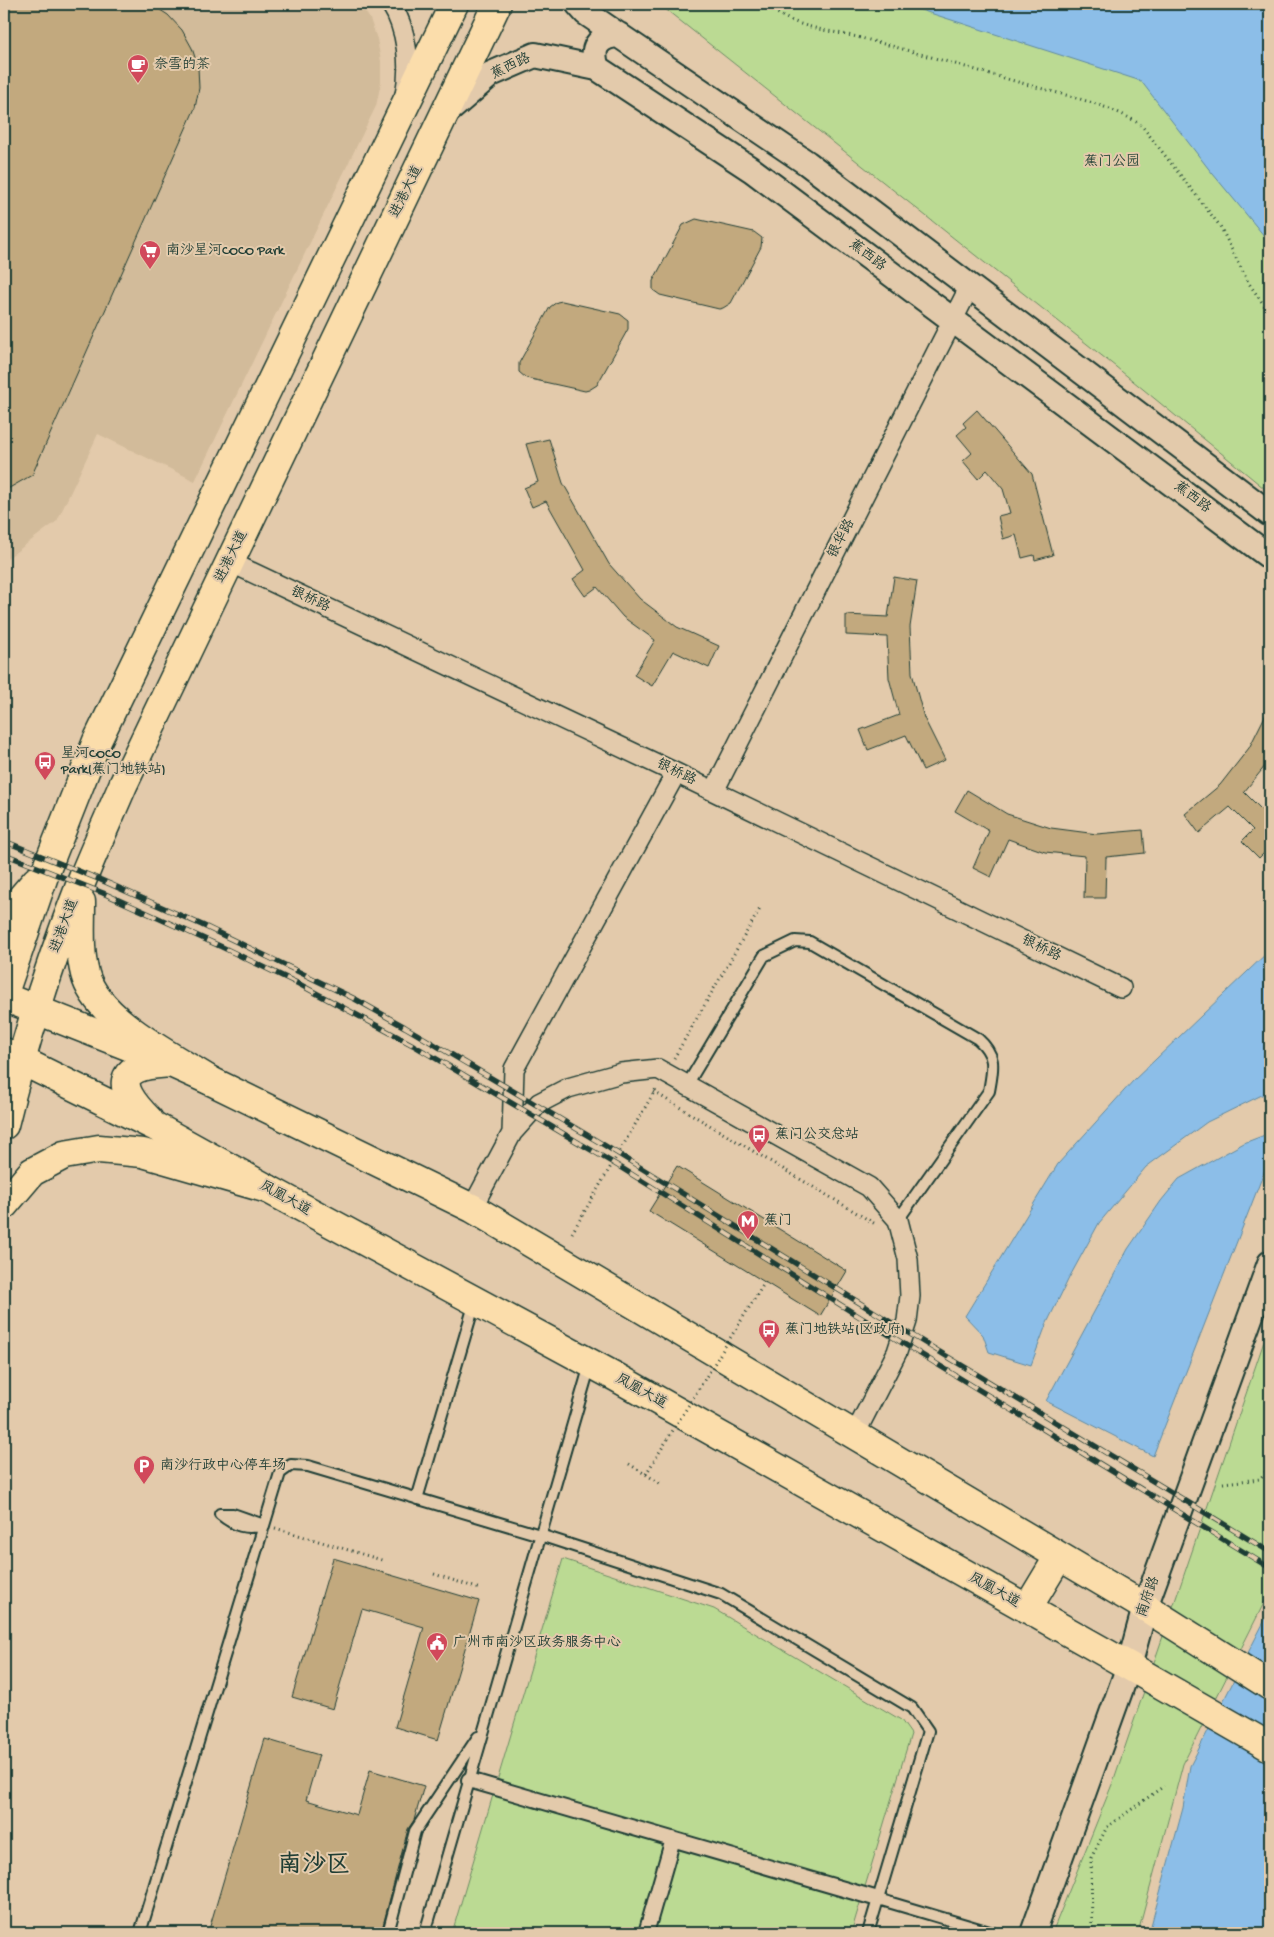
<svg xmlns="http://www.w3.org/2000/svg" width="1274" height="1937" font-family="'Gochi Hand','LXGW WenKai TC',sans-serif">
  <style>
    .built { fill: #d2bb9a }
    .green { fill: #bbda93; stroke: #6d8c64 }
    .water { fill: #8cbee8; stroke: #608aa0 }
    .building { fill: #c2a97e; stroke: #1f3d34 }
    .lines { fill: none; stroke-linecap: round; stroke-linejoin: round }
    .service-casing { stroke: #1f3d34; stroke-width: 14 }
    .pedestrian-casing { stroke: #1f3d34; stroke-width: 18 }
    .minor-casing { stroke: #1f3d34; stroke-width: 22 }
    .tertiary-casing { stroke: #1f3d34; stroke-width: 28 }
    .primary-casing { stroke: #1f3d34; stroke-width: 31 }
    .trunk-casing { stroke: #1f3d34; stroke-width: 31 }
    .path { stroke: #1f3d34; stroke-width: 3; stroke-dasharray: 1 4; stroke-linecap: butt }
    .service { stroke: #e3caab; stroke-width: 10 }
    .pedestrian { stroke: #e3caab; stroke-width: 14 }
    .minor { stroke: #e3caab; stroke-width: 19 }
    .tertiary { stroke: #e3caab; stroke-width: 24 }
    .primary { stroke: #fbddab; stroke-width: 28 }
    .trunk { stroke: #fbddab; stroke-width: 28 }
    .rail-casing { stroke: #1f3d34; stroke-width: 5.5 }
    .rail { stroke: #e3caab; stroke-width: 4; stroke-dasharray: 11; stroke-linecap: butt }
    .path-bridge { stroke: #1f3d34; stroke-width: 3; stroke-dasharray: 1 4; stroke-linecap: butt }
    .labels { text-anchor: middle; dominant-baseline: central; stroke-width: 4; stroke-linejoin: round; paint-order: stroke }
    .poi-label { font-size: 14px; fill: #1f3d34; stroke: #e3caab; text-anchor: start }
    .street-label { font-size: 14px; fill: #1f3d34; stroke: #e3caab }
    .park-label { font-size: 14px; fill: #274539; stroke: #e3caab }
    .town-label { font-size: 24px; font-weight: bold; fill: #1f3d34; stroke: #e3caab }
  </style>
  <rect width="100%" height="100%" fill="#e3caab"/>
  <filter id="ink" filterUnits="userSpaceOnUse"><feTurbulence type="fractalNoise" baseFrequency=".02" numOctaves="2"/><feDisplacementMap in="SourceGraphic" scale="10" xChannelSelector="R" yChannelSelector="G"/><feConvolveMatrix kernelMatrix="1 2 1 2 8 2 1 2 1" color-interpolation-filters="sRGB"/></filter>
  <g filter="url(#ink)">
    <path class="built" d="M4,4H360L370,19L377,39L381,61V82L376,106L195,481L98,434L57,521L4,561Z"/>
    <path class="green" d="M659,4H1270V493L1116,367Z
      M1270,1324V1591L1183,1764L1138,1933H1052L1113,1782Z
      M563,1559L714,1609L901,1720L911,1734L851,1933H452Z"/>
    <path class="water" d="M902,4H1270V243L1208,168L1141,81Z
      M1270,950V1091L1207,1122L1146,1167L1099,1223L1069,1278L1046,1325L1031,1365L989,1352L983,1335L965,1316L1058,1164L1133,1081Z
      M1270,1133V1157L1153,1456L1046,1401L1128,1249L1161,1201L1179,1179L1244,1143Z
      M1270,1610V1921L1265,1933H1149L1183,1808L1190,1766Z"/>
    <path class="building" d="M4,4H151L168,15L182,30L192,48L198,67L199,88L195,108L32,475L4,491Z
      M696,219L754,232L762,238L761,247L731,303L723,308L719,309L660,295L653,290V281L683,225Z
      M562,301L620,314L628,320V329L597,385L589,390L585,391L526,378L519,372V363L550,307L557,302Z
      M977,410L1032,474L1053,555L1035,560L1034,555L1022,558L1016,535L1003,539L998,516L1010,513L1003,489L987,470L978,479L963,461L972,453L957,435L966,427L963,423Z
      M549,439L563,483L609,564L640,599L677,627L719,646L709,668L673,651L652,686L634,675L655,640L623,617L597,587L585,596L573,579L585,570L546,501L532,507L524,488L538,482L526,444Z
      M894,577L917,581L910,627L912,673L924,718L945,760L923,770L906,735L868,750L860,730L899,715L889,678L887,637L846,635V615L888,617Z
      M1270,706V760L1244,792L1270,818V847L1259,858L1242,841L1253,830L1230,807L1199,833L1185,814L1220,785L1249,748Z
      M967,790L1007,814L1051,828L1097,834L1143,830L1145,853L1106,857L1105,898H1084L1085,856L1045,852L1008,839L991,877L973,868L989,831L955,811Z
      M677,1166L847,1271L820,1316L649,1211Z
      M333,1558L479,1601L438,1740L395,1727L424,1627L362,1609L333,1709L292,1697Z
      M265,1739L319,1755L306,1800L357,1815L370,1770L424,1786L414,1820L408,1829L381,1933H208Z"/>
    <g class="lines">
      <g class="service-casing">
        <path id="service" d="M687,1085L764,956L795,941L810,942L978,1039C997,1056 993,1068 989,1091L898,1220
          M417,1499L475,1302
          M220,1514C235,1526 245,1530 264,1525
          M220,1514H233L264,1525
          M878,1899L993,1933
          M140,1933L280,1473L291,1465L308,1466L540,1535L721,1594L912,1708L928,1731L868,1933
          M388,1933L415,1831L478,1737
          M425,1933L590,1365"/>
      </g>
      <g class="pedestrian-casing">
        <path id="pedestrian" d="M469,1780L878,1899
          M646,1933L673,1839"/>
      </g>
      <g class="minor-casing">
        <path id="minor" d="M391,4C407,29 411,66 405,95
          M230,562L676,773L1121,988
          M714,791L970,286
          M512,1133L514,1069L676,773
          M472,1208L512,1133L539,1103L568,1088L621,1073L658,1069L869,1187L898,1220L908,1259L910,1296L907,1321L897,1352L855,1434"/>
      </g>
      <g class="tertiary-casing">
        <path id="tertiary" d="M578,4L586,13L807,163L1270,514
          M597,68C590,48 598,36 619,35
          M445,114L491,74L535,55L597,68L752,170L1270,557
          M1033,1933L1129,1666L1145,1607L1270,1263"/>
      </g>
      <g class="primary-casing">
        <path id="primary" d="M4,997L171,1063L211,1081L472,1208L1145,1607L1270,1686
          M4,1052L156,1127L268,1189L616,1377L1129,1666L1270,1747
          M149,1120C138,1109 111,1082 136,1069C146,1064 160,1064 171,1063
          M1027,1609L1059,1556"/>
      </g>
      <g class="trunk-casing">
        <path id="trunk" d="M81,902C81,926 79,951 85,974C97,1020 172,1056 211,1081
          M4,918L36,881
          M4,993L46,870L97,741L454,4
          M4,1125C24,1043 50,962 81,883C94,850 109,818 123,785L497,4
          M4,1205L32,1172L64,1155L99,1149L143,1153L268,1189"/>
      </g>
      <path class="path" d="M766,4C791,29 832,30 865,39C920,53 974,70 1029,85C1063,95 1114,105 1142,126L1220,226L1248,282L1270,314
        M674,1058L761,907
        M654,1092L877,1225
        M572,1233L657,1087
        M629,1464L663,1485
        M1223,1483L1260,1479L1270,1466
        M275,1528L385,1561
        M434,1574L480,1589
        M1092,1933L1091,1858L1107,1827L1164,1786"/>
      <use href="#service" class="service"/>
      <use href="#pedestrian" class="pedestrian"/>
      <use href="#minor" class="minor"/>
      <use href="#tertiary" class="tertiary"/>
      <use href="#primary" class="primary"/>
      <use href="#trunk" class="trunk"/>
      <g class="rail-casing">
        <path id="rail" d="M4,841L101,880L202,925L355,999L405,1027L604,1145L910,1334L1270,1552
          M4,854L103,893L222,947L299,984L413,1045L620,1167L860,1317L1270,1568"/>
      </g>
      <use href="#rail" class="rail"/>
      <path class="path-bridge" d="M646,1474L765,1282"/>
    </g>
  </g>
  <defs>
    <g id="cafe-pin" transform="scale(1.125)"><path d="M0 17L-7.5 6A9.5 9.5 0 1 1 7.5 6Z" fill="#d1495b" stroke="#e3caab"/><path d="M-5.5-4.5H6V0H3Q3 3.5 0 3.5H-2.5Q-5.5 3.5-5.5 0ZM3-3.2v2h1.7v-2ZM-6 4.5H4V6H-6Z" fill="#fff"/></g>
    <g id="supermarket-pin" transform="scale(1.125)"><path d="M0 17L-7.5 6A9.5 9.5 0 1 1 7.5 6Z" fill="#d1495b" stroke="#e3caab"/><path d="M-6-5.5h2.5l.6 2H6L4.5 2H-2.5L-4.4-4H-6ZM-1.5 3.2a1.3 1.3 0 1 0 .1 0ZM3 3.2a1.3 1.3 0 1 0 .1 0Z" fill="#fff"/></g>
    <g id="bus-pin" transform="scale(1.125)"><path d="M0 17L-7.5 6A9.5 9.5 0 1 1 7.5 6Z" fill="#d1495b" stroke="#e3caab"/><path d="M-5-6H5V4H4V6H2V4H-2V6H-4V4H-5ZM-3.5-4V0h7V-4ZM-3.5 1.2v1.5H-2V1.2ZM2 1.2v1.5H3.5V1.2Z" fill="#fff"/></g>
    <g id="metro-pin" transform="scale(1.125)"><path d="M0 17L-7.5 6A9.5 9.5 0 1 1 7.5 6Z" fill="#d1495b" stroke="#e3caab"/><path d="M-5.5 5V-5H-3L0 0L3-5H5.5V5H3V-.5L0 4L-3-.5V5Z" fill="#fff"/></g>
    <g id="parking-pin" transform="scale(1.125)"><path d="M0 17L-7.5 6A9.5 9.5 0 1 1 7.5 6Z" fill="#d1495b" stroke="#e3caab"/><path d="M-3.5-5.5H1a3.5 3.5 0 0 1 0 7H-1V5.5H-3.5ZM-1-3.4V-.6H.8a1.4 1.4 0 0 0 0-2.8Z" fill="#fff"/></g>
    <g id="civic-pin" transform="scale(1.125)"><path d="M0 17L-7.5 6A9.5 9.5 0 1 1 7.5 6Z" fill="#d1495b" stroke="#e3caab"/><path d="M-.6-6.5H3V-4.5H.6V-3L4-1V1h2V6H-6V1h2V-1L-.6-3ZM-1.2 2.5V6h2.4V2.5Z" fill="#fff"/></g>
  </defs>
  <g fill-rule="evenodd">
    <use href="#cafe-pin" x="138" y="65"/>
    <use href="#supermarket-pin" x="150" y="251"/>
    <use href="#bus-pin" x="45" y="762"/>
    <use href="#bus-pin" x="759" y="1135"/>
    <use href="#metro-pin" x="748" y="1221"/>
    <use href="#bus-pin" x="769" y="1330"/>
    <use href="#parking-pin" x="144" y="1466"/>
    <use href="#civic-pin" x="437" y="1643"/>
  </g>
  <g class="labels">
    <g class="poi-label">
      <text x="154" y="65">奈雪的茶</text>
      <text x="166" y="251">南沙星河COCO Park</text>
      <text x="61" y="754">星河COCO<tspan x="61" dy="16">Park(蕉门地铁站)</tspan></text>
      <text x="775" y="1135">蕉门公交总站</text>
      <text x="764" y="1221">蕉门</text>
      <text x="785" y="1330">蕉门地铁站(区政府)</text>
      <text x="160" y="1466">南沙行政中心停车场</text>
      <text x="453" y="1643">广州市南沙区政务服务中心</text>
    </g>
    <g class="street-label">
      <text transform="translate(511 67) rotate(-26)">蕉西路</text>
      <text transform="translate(407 192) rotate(-64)">进港大道</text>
      <text transform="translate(867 256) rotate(37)">蕉西路</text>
      <text transform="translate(1192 498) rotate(37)">蕉西路</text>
      <text transform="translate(842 539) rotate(-63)">银华路</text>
      <text transform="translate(232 557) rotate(-64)">进港大道</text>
      <text transform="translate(310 600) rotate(25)">银桥路</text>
      <text transform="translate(676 773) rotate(26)">银桥路</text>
      <text transform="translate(65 926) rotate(-70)">进港大道</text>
      <text transform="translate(1041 949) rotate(26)">银桥路</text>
      <text transform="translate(285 1199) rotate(29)">凤凰大道</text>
      <text transform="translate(641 1392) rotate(29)">凤凰大道</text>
      <text transform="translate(994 1591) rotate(29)">凤凰大道</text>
      <text transform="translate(1149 1597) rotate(-71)">南府路</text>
    </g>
    <g class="park-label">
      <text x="1112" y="162">蕉门公园</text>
    </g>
    <g class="town-label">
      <text x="314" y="1866">南沙区</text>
    </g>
  </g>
  <rect width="1274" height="1937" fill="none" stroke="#e3caab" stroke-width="20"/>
  <rect x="10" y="10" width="1254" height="1917" fill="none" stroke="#1f3d34" stroke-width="2" filter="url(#ink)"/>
</svg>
